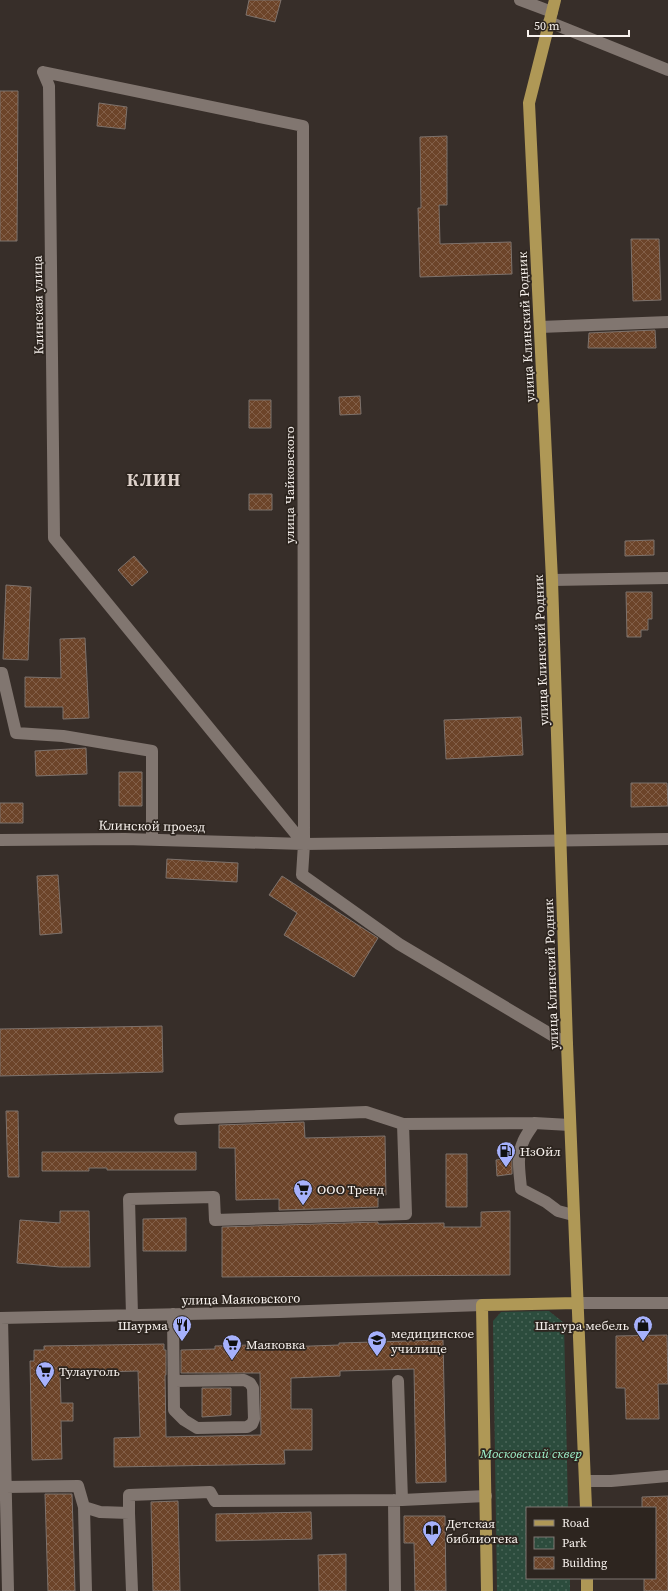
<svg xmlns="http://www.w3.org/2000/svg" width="668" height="1591" font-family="'Source Serif 4',serif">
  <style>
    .park { fill: url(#park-dots) }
    .building { fill: url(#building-cross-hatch); stroke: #7d726c }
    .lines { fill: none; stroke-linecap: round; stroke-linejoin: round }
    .minor { stroke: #817670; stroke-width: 12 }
    .major { stroke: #af9856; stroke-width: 12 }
    .labels { text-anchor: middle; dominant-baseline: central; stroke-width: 3.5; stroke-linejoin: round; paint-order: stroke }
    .street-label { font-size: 13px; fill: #f8f2ee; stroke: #2d251f }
    .poi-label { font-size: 13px; fill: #f8f2ee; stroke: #2d251f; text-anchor: start }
    .park-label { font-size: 13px; font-style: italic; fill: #9ff4cd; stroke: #2d251f }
    .district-label { font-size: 17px; font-weight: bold; letter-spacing: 1px; fill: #ded2cb; stroke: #2d251f }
  </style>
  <defs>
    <pattern id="park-dots" width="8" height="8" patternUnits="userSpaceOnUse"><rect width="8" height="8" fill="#2c4c3d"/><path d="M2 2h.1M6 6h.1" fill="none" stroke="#4b6659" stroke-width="1.8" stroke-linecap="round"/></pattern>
    <pattern id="building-cross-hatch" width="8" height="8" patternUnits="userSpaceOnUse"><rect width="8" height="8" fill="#6c4429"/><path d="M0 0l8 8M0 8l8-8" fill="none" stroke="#825f48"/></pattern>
  </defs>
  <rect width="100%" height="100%" fill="#372e29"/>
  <path class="park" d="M549,1311L564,1323L568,1508H527V1578H570V1591H497L493,1321L501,1312Z"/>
  <path class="building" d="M249,0H281L275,22L246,15Z
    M0,91H18L17,241H0Z
    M99,103L127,107L125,129L97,126Z
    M447,136V205H439L440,244L511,242L512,274L420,277L418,208H421L420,137Z
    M631,239H659L661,300L633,301Z
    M655,330L656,348H588L589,333Z
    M360,396L361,414L340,415L339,397Z
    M249,400H271V428H249Z
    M249,494H272V510H249Z
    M654,540V555L625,556V541Z
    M134,556L148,572L132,586L118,570Z
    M6,585L31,587L28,660L3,659Z
    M626,592H652V619H648V630H641V637H627Z
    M85,638L89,718L63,719V707H25V677L61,678L60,639Z
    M521,717L523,755L446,759L444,720Z
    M86,748L87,774L36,776L35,751Z
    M119,772H142V806H119Z
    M631,783H667L668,806L631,807Z
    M0,803H23V823H0Z
    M167,859L238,863L237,882L166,878Z
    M58,875L62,933L40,935L37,876Z
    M282,876L378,938L354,977L284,935L297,913L269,895Z
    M162,1026L163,1072L0,1076V1029Z
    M6,1111H18L19,1177H8Z
    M304,1122L305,1138L385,1136L386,1195H378V1207L279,1210V1199L236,1200L235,1148H219V1125Z
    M42,1152H196V1170H107V1168H89V1171H42Z
    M446,1154H467V1207H446Z
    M512,1158V1174L497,1176L496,1160Z
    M60,1211H89L90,1267H60L17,1263L20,1220L60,1223Z
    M510,1211V1275L222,1277V1227L378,1222V1224L444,1223V1227H481V1212Z
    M186,1218V1251H143V1219Z
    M667,1335L668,1384H658L659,1419H626L625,1388H616V1336Z
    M443,1340L446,1482L416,1483L414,1369L340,1371V1376L291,1378V1409H312V1450H284L285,1464L114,1467V1438L140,1437L138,1371L60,1373L61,1403H73V1421H61L62,1459L32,1460L30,1361H34V1350H44V1346L164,1344V1350H166V1375H165L166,1437L261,1435L260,1373H181V1350L215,1349V1346L249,1345V1347H284L339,1345V1343Z
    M202,1388H231V1415L202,1417Z
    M45,1494H72L75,1591H48Z
    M668,1496V1591H644V1578H655V1508H642V1497Z
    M178,1501L180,1591H153L151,1502Z
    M311,1512L312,1539L216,1541V1514Z
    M404,1516H445L446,1591H415L414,1543H404Z
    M346,1554V1591H319L318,1555Z"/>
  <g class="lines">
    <path class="minor" d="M520,0L552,12
      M549,22L668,70
      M43,72L303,126L304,844L302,875L399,944L567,1044
      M43,72L49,86L54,538L304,844
      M540,327L668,322
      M552,580L668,578
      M0,673H2L16,733L63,736L152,751V839
      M0,840L125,839L304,844L668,839
      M180,1119L366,1112L403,1124
      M570,1125L534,1123C531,1129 525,1136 523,1142C516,1157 520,1174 521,1189L546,1202L558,1211L573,1215
      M577,1303H668
      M173,1314L174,1410L184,1420L197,1428L247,1427L252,1424L254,1419L253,1388L250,1383L244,1380L174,1381
      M132,1315L129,1199L214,1197L215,1220L406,1214L403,1124L534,1123
      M0,1318L280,1312L482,1305
      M2,1318L8,1591
      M398,1381L402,1500
      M585,1481H611L668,1476
      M5,1487L78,1486L84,1507L100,1512L129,1513V1495L210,1492L215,1501L402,1500L486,1496
      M394,1500L395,1591
      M84,1507L86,1591
      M129,1513L132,1591"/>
    <path class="major" d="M555,0L529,103L552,580L567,1044L586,1508
      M587,1578V1591
      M487,1591L482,1305L577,1303"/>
  </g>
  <defs>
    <g id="fuel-pin" transform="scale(1)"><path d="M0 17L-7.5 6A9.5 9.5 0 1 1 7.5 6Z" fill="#a6b1fc" stroke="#2d251f"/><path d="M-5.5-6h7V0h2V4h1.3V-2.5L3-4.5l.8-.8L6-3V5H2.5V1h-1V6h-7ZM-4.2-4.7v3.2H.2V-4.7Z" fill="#111"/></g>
    <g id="supermarket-pin" transform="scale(1)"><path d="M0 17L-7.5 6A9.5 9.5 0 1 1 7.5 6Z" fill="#a6b1fc" stroke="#2d251f"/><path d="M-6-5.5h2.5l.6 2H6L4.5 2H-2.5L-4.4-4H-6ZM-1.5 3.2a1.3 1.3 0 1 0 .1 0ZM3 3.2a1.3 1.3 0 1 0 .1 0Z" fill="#111"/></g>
    <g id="restaurant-pin" transform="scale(1)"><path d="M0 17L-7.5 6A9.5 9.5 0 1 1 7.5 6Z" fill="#a6b1fc" stroke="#2d251f"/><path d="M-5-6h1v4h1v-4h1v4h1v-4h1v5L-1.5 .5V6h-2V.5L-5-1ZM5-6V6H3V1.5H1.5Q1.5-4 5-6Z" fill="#111"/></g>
    <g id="shop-pin" transform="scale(1)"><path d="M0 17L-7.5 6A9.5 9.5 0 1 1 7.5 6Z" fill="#a6b1fc" stroke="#2d251f"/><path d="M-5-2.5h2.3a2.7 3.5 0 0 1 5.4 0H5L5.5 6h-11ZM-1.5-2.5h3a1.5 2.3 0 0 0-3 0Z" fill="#111"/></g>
    <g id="university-pin" transform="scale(1)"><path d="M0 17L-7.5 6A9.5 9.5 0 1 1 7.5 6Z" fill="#a6b1fc" stroke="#2d251f"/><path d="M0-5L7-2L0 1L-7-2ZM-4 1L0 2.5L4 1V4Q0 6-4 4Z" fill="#111"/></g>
    <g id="library-pin" transform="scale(1)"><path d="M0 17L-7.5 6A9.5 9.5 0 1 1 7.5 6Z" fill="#a6b1fc" stroke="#2d251f"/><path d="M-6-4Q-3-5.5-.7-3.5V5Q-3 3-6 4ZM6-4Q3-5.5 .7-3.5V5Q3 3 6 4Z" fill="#111"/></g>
  </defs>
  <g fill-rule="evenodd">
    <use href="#fuel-pin" x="506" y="1151"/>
    <use href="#supermarket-pin" x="303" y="1189"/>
    <use href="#restaurant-pin" x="182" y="1325"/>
    <use href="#shop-pin" x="643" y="1325"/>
    <use href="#university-pin" x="377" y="1340"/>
    <use href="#supermarket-pin" x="232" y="1344"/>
    <use href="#supermarket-pin" x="45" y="1371"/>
    <use href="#library-pin" x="432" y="1530"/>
  </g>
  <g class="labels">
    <g class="street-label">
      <text transform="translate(38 305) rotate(-91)">Клинская улица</text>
      <text transform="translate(526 327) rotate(-93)">улица Клинский Родник</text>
      <text transform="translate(289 485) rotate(-90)">улица Чайковского</text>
      <text transform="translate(541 650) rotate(-92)">улица Клинский Родник</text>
      <text transform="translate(152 826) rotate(1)">Клинской проезд</text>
      <text transform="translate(551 974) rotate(-92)">улица Клинский Родник</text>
      <text transform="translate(241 1299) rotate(-1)">улица Маяковского</text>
    </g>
    <g class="poi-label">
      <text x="520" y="1151">НзОйл</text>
      <text x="317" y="1189">ООО Тренд</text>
      <text x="168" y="1325" text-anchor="end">Шаурма</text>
      <text x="629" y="1325" text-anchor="end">Шатура мебель</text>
      <text x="391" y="1333">медицинское<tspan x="391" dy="15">училище</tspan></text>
      <text x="246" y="1344">Маяковка</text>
      <text x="59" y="1371">Тулауголь</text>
      <text x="446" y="1523">Детская<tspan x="446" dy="15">библиотека</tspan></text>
    </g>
    <g class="park-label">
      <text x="531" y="1453">Московский сквер</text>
    </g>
    <g class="district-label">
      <text x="154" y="480">КЛИН</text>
    </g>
  </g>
  <rect x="526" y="1507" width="130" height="72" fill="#2d251f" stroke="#7e7772"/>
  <rect x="534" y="1520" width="20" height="6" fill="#af9856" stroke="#7e7772"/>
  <text x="562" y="1527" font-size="12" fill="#f8f2ee">Road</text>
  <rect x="534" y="1537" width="20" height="12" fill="url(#park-dots)" stroke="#7e7772"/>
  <text x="562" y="1547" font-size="12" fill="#f8f2ee">Park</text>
  <rect x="534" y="1557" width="20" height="12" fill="url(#building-cross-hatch)" stroke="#7e7772"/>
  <text x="562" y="1567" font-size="12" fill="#f8f2ee">Building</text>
  <path d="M528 30v6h101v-6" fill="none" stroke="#f8f2ee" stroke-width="2"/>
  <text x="534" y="30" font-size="12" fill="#f8f2ee" stroke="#2d251f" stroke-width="3" paint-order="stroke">50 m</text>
</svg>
